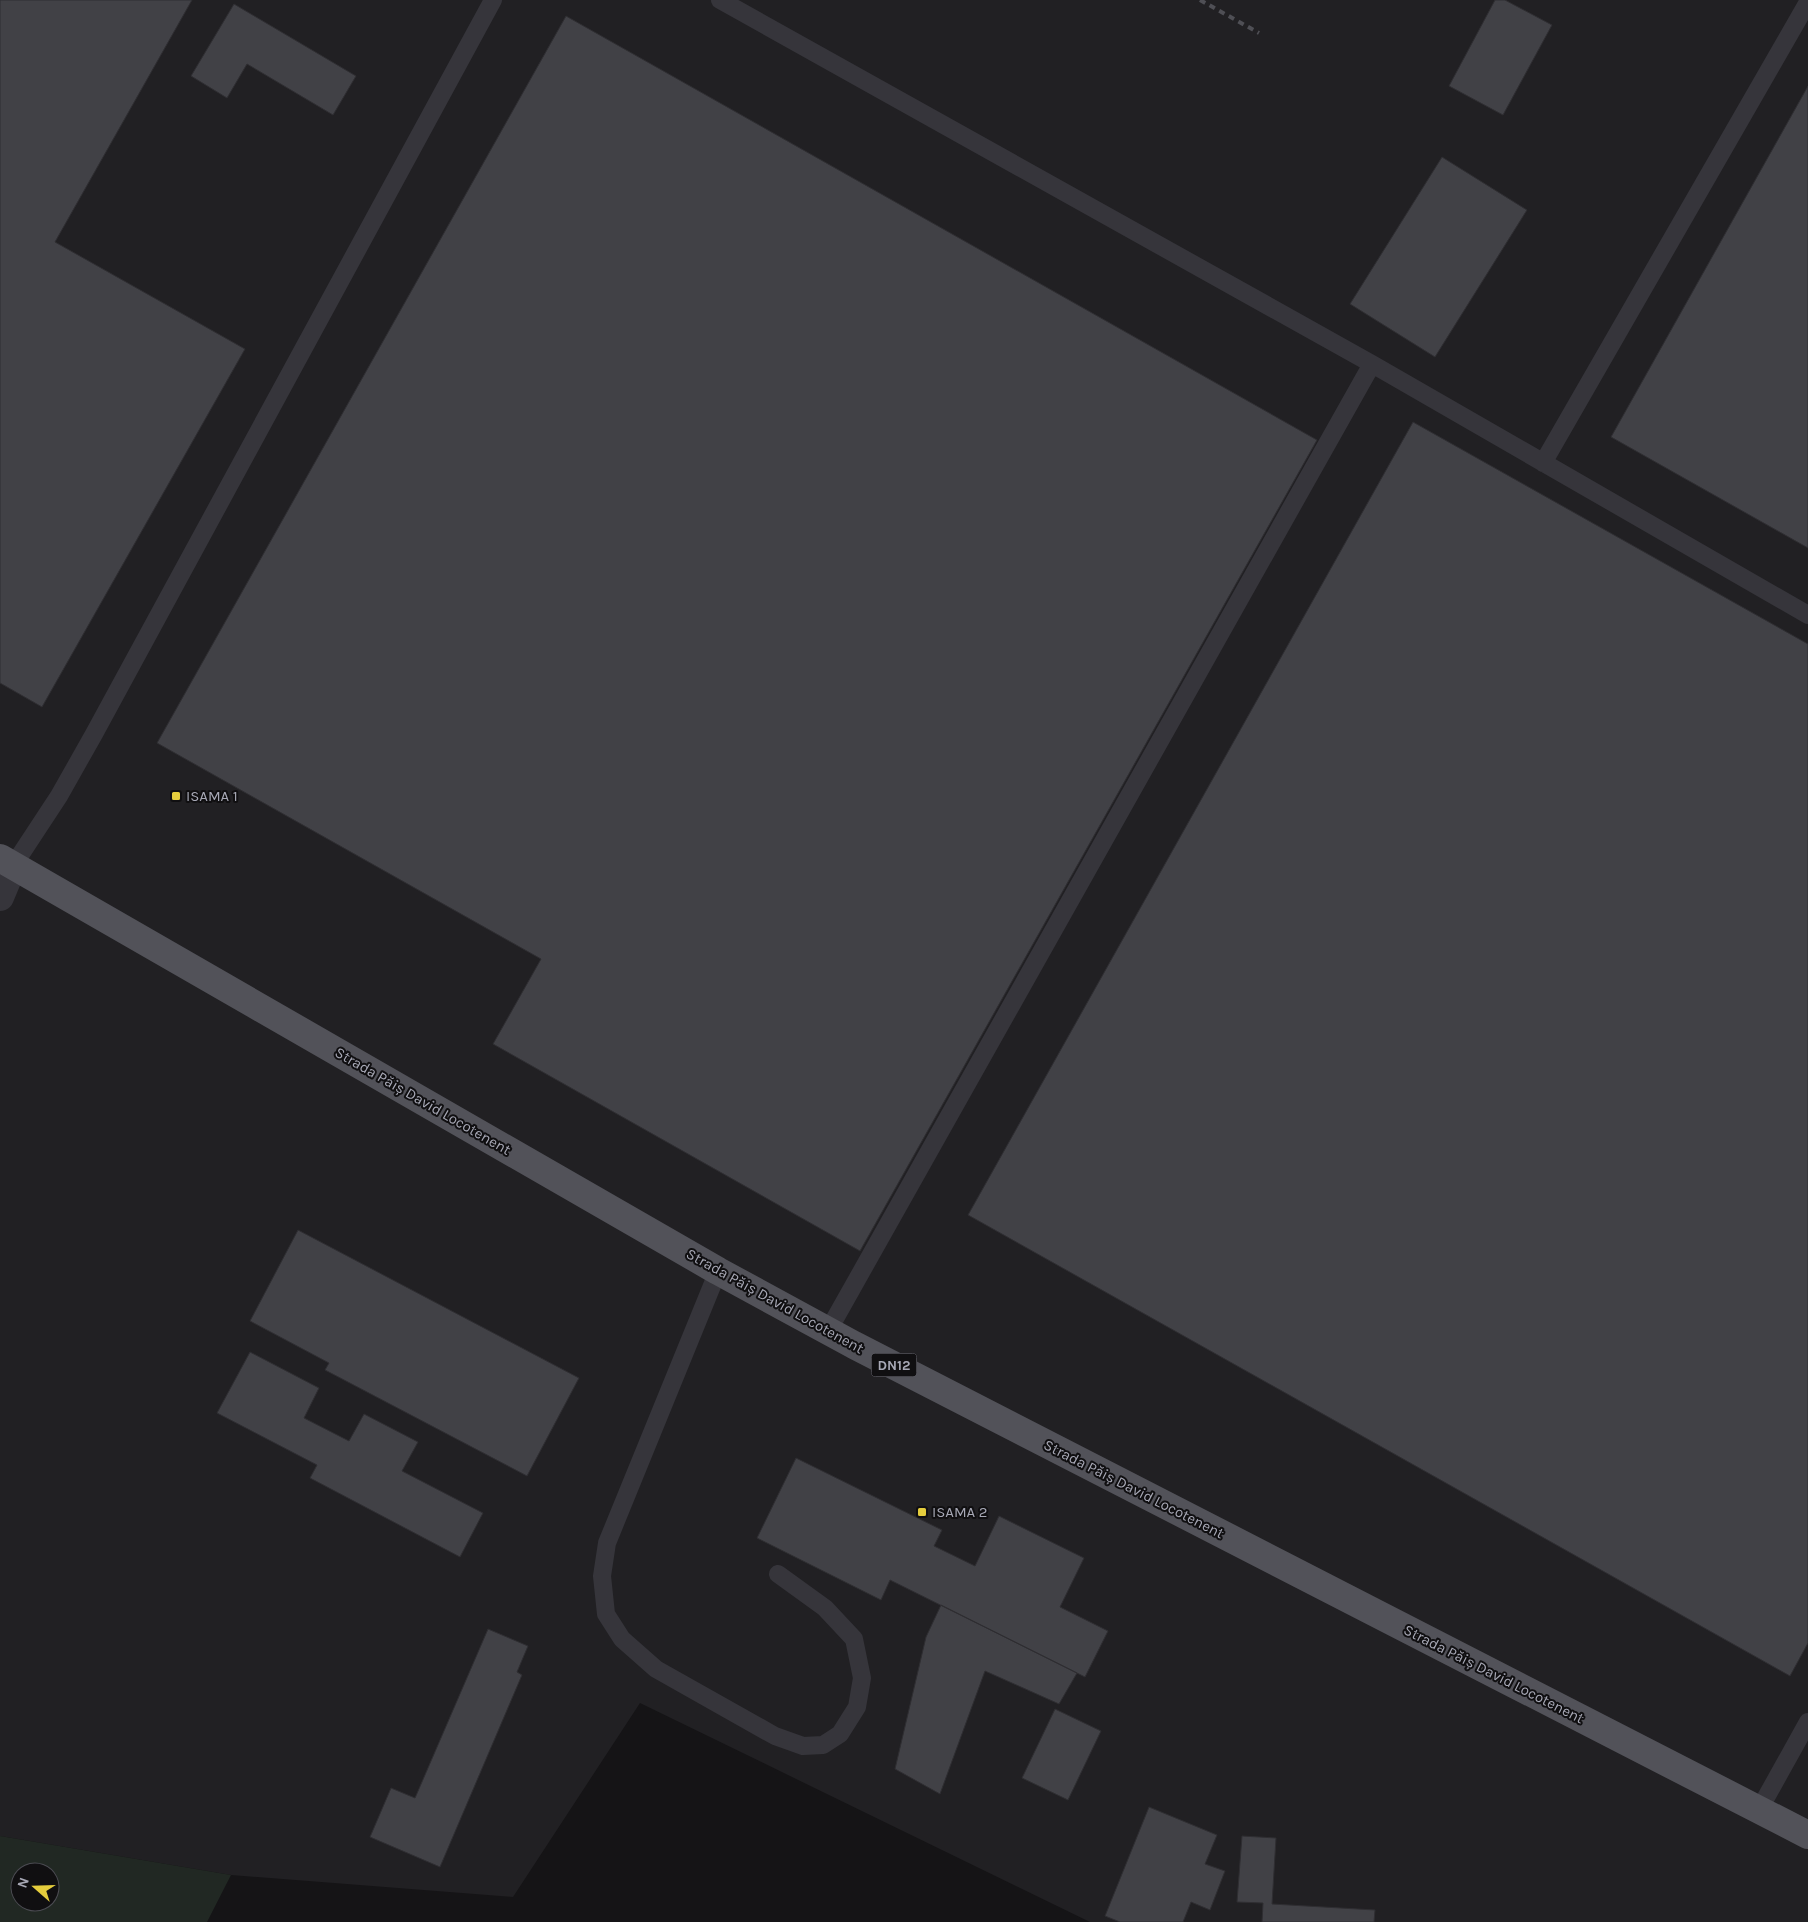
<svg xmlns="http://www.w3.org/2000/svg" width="1808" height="1922" font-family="Karla,sans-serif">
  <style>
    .built { fill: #212023 }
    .green { fill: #212823; fill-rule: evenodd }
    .building { fill: #414146; stroke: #2f2e32 }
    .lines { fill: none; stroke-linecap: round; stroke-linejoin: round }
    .service { stroke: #36353b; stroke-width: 18 }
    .minor { stroke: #36353b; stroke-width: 28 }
    .primary { stroke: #525259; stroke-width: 28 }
    .rail { stroke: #4f4f55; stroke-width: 4; stroke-dasharray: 6 5; stroke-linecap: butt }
    .poi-dot { fill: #e5cd3d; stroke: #100f11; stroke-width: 2 }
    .labels { text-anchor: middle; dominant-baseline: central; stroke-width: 4; stroke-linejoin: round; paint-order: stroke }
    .shield { fill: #100f11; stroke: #7a7a84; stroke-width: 1 }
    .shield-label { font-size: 14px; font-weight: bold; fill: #a7a8b5 }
    .poi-label { font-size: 15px; fill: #a7a8b5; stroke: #100f11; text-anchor: start }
    .street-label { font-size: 15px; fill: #a7a8b5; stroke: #100f11 }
  </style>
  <rect width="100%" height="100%" fill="#151416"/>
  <path class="built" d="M0,0H1808V1922H1090L640,1703L513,1897L231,1875L0,1836Z"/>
  <path class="green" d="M0,1836L231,1875L207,1922H0ZM20,1872H50V1902H20Z"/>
  <path class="building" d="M0,0H192L55,242L245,349L42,707L0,683Z
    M1495,0H1505L1552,25L1503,115L1449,86Z
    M234,4L356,76L333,115L247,64L227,98L191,76Z
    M566,16L1317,440L860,1251L493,1044L541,959L157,743Z
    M1808,86V548L1611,437Z
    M1442,157L1527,210L1435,357L1350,304Z
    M1413,422L1808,644V1643L1790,1676L968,1215Z
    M298,1230L579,1378L527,1476L325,1370L329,1363L250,1321Z
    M250,1352L319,1388L304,1418L349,1441L364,1414L418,1442L402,1471L483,1513L460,1557L310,1478L317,1465L217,1413Z
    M796,1458L942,1530L934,1546L975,1566L999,1516L1084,1558L1060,1607L1108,1631L1085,1677L890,1580L881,1600L757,1538Z
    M941,1605L1077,1673L1059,1704L985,1671L940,1794L895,1769L926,1637Z
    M488,1629L528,1646L517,1672L522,1675L440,1867L370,1837L391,1788L415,1798Z
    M1055,1709L1101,1731L1068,1800L1022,1778Z
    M1149,1807L1217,1835L1205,1864L1225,1871L1210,1910L1191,1902L1183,1922H1120L1105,1916Z
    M1242,1836L1276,1838L1272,1904L1375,1910L1374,1922H1262L1263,1903L1237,1902Z"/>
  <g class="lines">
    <path class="service" d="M720,0L1372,364L1808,615
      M1543,463L1808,2
      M13,866L59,796L94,734L493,0
      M718,1271L607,1543L602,1576L606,1614L622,1639L656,1669L775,1736L803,1746L823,1745L840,1734L857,1707L862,1678L854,1639L825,1608L778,1574
      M828,1331L1372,364
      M1759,1810L1808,1722"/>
    <path class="minor" d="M0,897L13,866"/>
    <path class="primary" d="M0,858L718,1271L854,1345L1808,1835"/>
    <path class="rail" d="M1200,0L1259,33"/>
  </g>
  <g class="poi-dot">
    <rect x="171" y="791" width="10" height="10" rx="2.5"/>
    <rect x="917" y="1507" width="10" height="10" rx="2.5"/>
  </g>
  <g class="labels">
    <rect class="shield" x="871.5" y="1353.5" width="45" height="23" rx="4"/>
    <g class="shield-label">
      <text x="894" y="1365">DN12</text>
    </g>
    <g class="poi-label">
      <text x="186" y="796">ISAMA 1</text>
      <text x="932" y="1512">ISAMA 2</text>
    </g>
    <g class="street-label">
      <text transform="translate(423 1101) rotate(30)">Strada Păiș David Locotenent</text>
      <text transform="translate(775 1301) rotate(29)">Strada Păiș David Locotenent</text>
      <text transform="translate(1134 1489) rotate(27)">Strada Păiș David Locotenent</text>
      <text transform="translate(1494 1674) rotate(27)">Strada Păiș David Locotenent</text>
    </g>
  </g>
  <g transform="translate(35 1887) rotate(290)"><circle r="24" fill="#100f11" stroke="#4c4c53"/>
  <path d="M0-4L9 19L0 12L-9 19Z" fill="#e5cd3d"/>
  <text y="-8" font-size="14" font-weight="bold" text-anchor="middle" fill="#a7a8b5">N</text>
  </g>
</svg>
